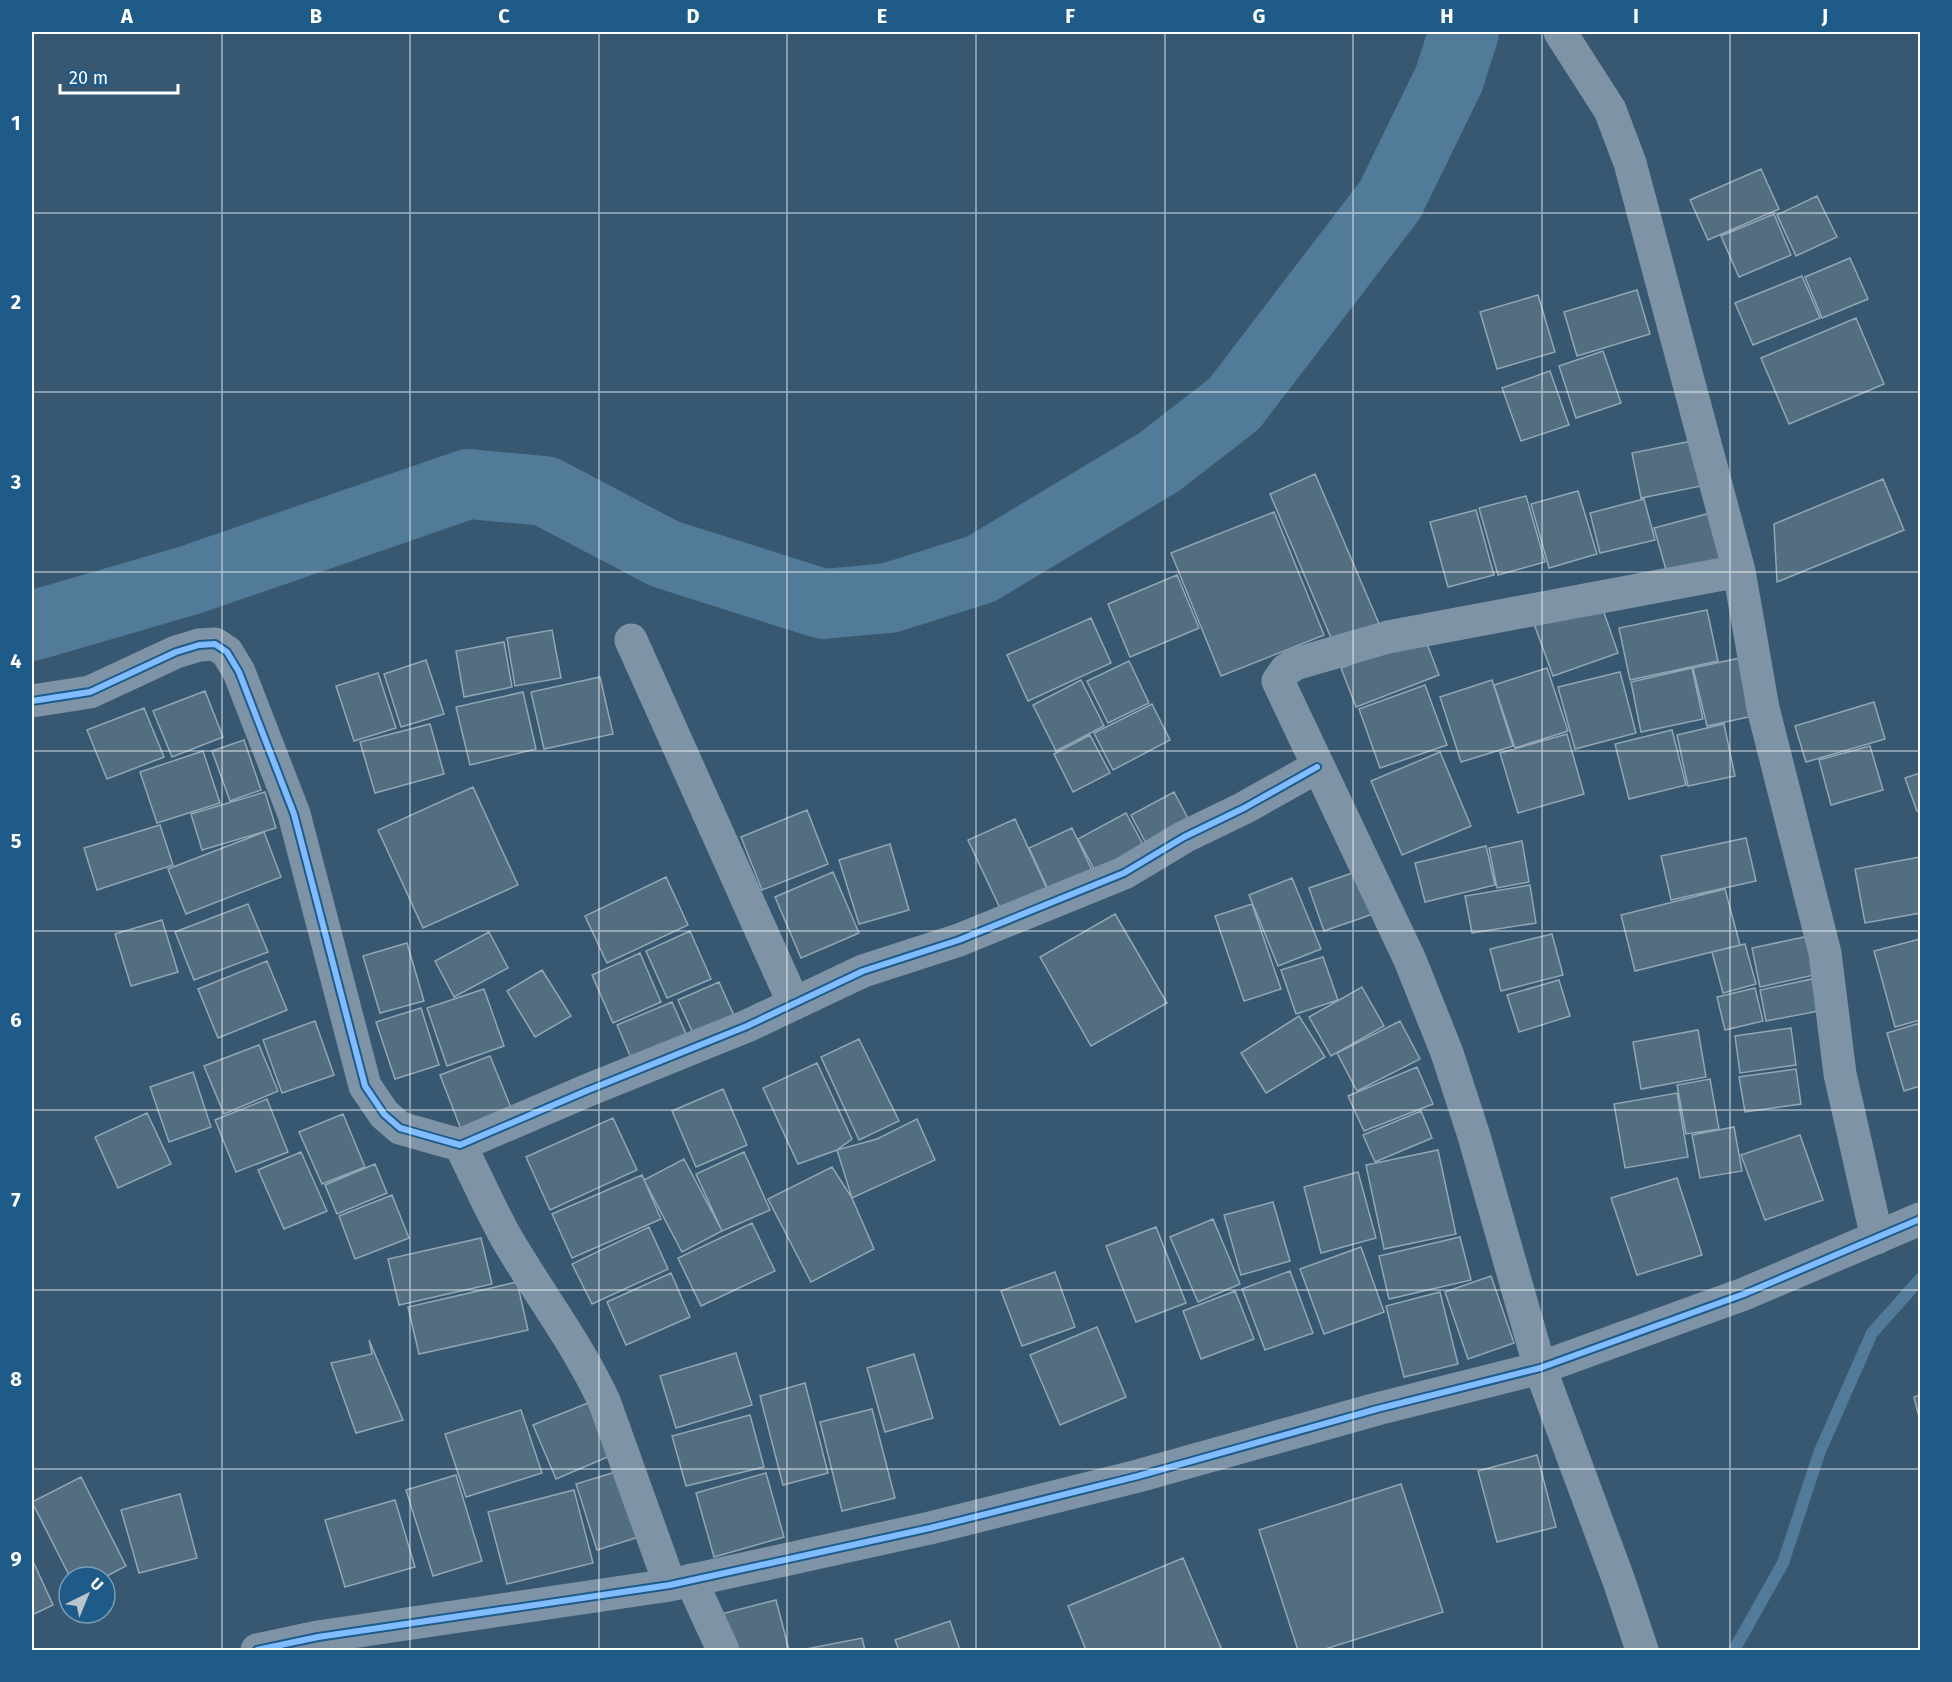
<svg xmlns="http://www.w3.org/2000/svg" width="1952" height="1682" font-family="'Fira Sans',sans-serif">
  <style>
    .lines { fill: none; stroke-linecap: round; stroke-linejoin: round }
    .stream { stroke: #517b99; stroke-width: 12 }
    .river { stroke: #517b99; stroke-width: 70 }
    .building { fill: #536d81; stroke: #92a6b4; stroke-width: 1.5 }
    .street { stroke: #7e94a6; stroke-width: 33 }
    .cycleway-casing { stroke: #1f5b88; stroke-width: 10 }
    .cycleway { stroke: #80bcff; stroke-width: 6 }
    .grid { fill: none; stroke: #fff; stroke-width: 1.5; stroke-opacity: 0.55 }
    .neatline { fill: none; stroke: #fff; stroke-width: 2 }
    .grid-label { font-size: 20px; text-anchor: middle; font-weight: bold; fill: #fff }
  </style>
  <rect width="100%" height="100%" fill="#375870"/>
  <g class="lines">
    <path class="stream" d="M1734,1650L1783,1563L1820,1451L1872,1333L1920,1279"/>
    <path class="river" d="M32,626L190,580L468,484L545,491L665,554L823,604L889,598L981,569L1159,462L1234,404L1390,200L1449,79L1464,32"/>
  </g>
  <path class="building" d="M1761,169L1779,209L1708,240L1690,200Z
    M1817,196L1837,237L1796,256L1777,215Z
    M1774,214L1791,255L1739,277L1721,236Z
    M1850,258L1868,299L1822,318L1805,277Z
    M1802,276L1820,318L1753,345L1735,303Z
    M1637,290L1650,334L1577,356L1564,312Z
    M1538,295L1555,352L1497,369L1480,312Z
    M1856,318L1884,384L1789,424L1761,358Z
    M1603,351L1621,403L1576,418L1559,366Z
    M1550,371L1569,425L1521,441L1502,388Z
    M1697,440L1706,485L1641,498L1632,453Z
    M1315,474L1380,626L1334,645L1270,494Z
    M1883,479L1904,530L1777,582L1774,524Z
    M1578,491L1597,554L1549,568L1531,504Z
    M1526,496L1545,562L1498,575L1479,508Z
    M1644,499L1655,540L1600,553L1590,513Z
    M1476,510L1494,575L1448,587L1430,522Z
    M1718,511L1733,562L1669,580L1654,528Z
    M1274,512L1324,635L1221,676L1171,553Z
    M1177,575L1199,628L1130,657L1108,604Z
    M1600,601L1618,653L1553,676L1534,624Z
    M1707,610L1718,661L1630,680L1619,628Z
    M1091,618L1111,663L1028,701L1007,655Z
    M552,630L561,678L515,686L507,638Z
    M1424,636L1439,675L1356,707L1341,668Z
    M504,642L512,687L464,697L456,651Z
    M1740,658L1753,716L1707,726L1693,668Z
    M426,660L444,714L401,727L384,674Z
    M1129,661L1149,703L1108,723L1087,681Z
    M1547,668L1568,731L1515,748L1494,685Z
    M1692,668L1703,719L1641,732L1631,682Z
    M1620,672L1636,733L1575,749L1558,687Z
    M378,673L396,728L354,741L336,686Z
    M600,677L613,734L544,749L531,692Z
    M1081,680L1104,726L1056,751L1033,705Z
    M1492,680L1513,746L1461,762L1440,697Z
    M1425,685L1447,745L1380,768L1359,709Z
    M205,691L223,737L172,757L153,711Z
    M523,692L536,749L470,765L456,707Z
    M1874,702L1885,739L1806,762L1795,726Z
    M1152,704L1170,740L1113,770L1094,733Z
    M144,708L164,757L107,779L87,730Z
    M430,724L444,774L375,793L360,742Z
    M1724,724L1735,776L1688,786L1677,735Z
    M1672,730L1686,785L1629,799L1615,744Z
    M1567,734L1584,794L1518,813L1500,753Z
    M1090,735L1110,773L1073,792L1054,754Z
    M244,740L261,790L230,801L212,751Z
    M1870,746L1883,790L1831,805L1819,760Z
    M203,751L220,803L157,823L140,772Z
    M1440,752L1471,826L1402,855L1371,781Z
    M1920,773V810L1917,811L1905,778Z
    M473,787L518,885L423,928L378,830Z
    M265,792L276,828L202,850L191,814Z
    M1174,792L1200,841L1157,864L1131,815Z
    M807,810L828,864L762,890L741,837Z
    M1126,813L1155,867L1107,893L1078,839Z
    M1015,819L1052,900L1006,921L968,840Z
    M160,825L173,865L97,890L84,848Z
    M1072,828L1097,881L1054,902L1029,848Z
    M264,832L281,877L186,914L168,869Z
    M1746,838L1756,881L1671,900L1661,856Z
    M1522,841L1529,882L1497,888L1489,848Z
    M890,844L909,910L859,924L839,860Z
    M1486,846L1495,885L1425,902L1415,863Z
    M1920,857V913L1865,923L1855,869Z
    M1361,870L1376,913L1324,931L1309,888Z
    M833,872L859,933L801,958L775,897Z
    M666,877L688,925L607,963L585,916Z
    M1292,878L1321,949L1278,966L1249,895Z
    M1530,885L1536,923L1472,933L1465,896Z
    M1725,889L1740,945L1635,971L1621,915Z
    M248,904L268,952L194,980L175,932Z
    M1252,904L1281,989L1244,1001L1215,916Z
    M1115,914L1167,1003L1091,1046L1040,957Z
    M162,920L178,972L131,986L115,934Z
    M690,931L711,979L667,998L646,951Z
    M489,932L508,968L454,997L435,961Z
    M1552,934L1563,975L1501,991L1490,949Z
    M1814,935L1823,973L1760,987L1752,948Z
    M1920,939V1020L1895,1027L1874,951Z
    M407,943L424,1001L380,1013L363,956Z
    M1745,944L1756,984L1723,993L1712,952Z
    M640,953L661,1002L613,1023L592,975Z
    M1323,957L1338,1000L1296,1014L1281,970Z
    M267,961L287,1010L218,1038L198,989Z
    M542,970L571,1016L535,1037L507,991Z
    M1812,979L1819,1011L1766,1021L1760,990Z
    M1559,980L1570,1016L1519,1032L1507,995Z
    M719,982L745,1040L704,1058L678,1000Z
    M1362,987L1384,1026L1331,1056L1309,1017Z
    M1755,988L1763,1021L1725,1030L1717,997Z
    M484,989L504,1046L447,1066L427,1008Z
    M672,1002L698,1061L642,1084L617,1025Z
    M421,1008L439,1065L395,1079L376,1022Z
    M1299,1016L1325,1057L1266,1093L1241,1053Z
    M315,1021L334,1075L282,1093L263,1040Z
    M1400,1021L1420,1059L1357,1091L1337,1053Z
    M1920,1023V1086L1904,1091L1887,1033Z
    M1791,1028L1796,1065L1740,1073L1735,1036Z
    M1698,1030L1706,1077L1641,1089L1633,1042Z
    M859,1039L899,1121L859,1140L821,1057Z
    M259,1045L278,1091L224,1114L204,1066Z
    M490,1056L520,1130L469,1150L440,1075Z
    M817,1063L852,1139L837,1150L798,1164L763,1088Z
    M1417,1067L1433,1104L1364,1131L1348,1096Z
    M1796,1069L1801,1104L1745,1112L1739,1077Z
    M193,1072L211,1127L169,1142L150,1087Z
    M1710,1079L1719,1129L1686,1134L1677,1085Z
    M723,1089L747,1145L696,1167L672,1111Z
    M1677,1093L1688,1157L1625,1168L1614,1104Z
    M267,1099L288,1152L236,1172L215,1120Z
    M1421,1111L1432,1138L1375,1162L1363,1135Z
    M147,1113L171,1164L118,1188L95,1137Z
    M343,1114L365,1167L322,1184L299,1132Z
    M613,1118L637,1170L550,1210L526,1157Z
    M917,1119L935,1160L852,1198L837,1150L877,1139Z
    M1734,1127L1742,1171L1700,1178L1692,1135Z
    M1800,1135L1823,1200L1765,1220L1741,1155Z
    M1438,1150L1456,1234L1384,1249L1366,1165Z
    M301,1152L327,1211L284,1229L258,1170Z
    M744,1152L770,1210L722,1231L696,1174Z
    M684,1159L722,1231L682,1252L644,1180Z
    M375,1164L387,1193L337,1214L325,1185Z
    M832,1167L852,1198L874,1249L811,1282L768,1199Z
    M1358,1172L1376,1238L1321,1253L1304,1187Z
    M642,1175L661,1219L572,1258L552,1214Z
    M1677,1178L1702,1255L1637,1275L1611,1198Z
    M392,1195L409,1238L355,1259L339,1216Z
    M1273,1202L1290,1261L1241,1275L1224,1215Z
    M1213,1219L1240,1284L1198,1302L1170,1237Z
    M752,1223L775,1271L701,1306L678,1258Z
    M649,1227L668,1269L592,1304L572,1264Z
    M1156,1227L1186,1303L1136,1322L1106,1246Z
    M1460,1237L1471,1280L1389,1299L1379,1256Z
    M481,1238L492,1284L399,1305L388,1259Z
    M1361,1247L1384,1312L1324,1334L1300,1269Z
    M1290,1271L1313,1333L1265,1350L1242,1289Z
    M1055,1272L1075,1327L1022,1346L1001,1291Z
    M671,1273L690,1317L626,1345L607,1302Z
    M1491,1276L1514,1343L1468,1359L1445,1292Z
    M517,1282L528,1330L419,1354L408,1307Z
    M1235,1291L1254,1339L1201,1359L1183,1311Z
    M1440,1292L1458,1364L1404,1377L1386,1306Z
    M1097,1327L1126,1397L1060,1425L1030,1355Z
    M369,1340L403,1420L356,1433L331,1363L372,1354Z
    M736,1353L752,1405L676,1428L660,1376Z
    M914,1354L933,1418L885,1432L867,1368Z
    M805,1383L828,1473L783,1485L760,1396Z
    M1920,1395V1421L1914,1397Z
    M598,1399L619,1452L556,1479L533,1425Z
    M872,1409L895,1498L842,1511L820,1422Z
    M521,1410L542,1473L466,1497L445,1434Z
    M750,1415L764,1467L686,1486L672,1436Z
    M1537,1455L1556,1527L1497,1542L1478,1471Z
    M622,1470L642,1536L597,1550L576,1484Z
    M766,1473L784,1537L714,1557L696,1493Z
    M456,1475L482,1561L433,1576L406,1490Z
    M81,1477L126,1566L105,1577H70L32,1502Z
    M1401,1484L1443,1612L1322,1650H1298L1259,1530Z
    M574,1490L593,1563L507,1584L488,1512Z
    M180,1494L197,1558L139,1573L121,1510Z
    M395,1500L415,1567L345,1587L325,1520Z
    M1183,1558L1222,1650H1086L1068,1606Z
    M32,1559L53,1605L32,1615Z
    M776,1600L789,1650H731L721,1614Z
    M950,1621L960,1650H899L895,1640Z
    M862,1638L865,1650H801Z"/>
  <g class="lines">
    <path class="street" d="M1560,32L1610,110L1630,163L1739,571L1763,708L1825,953L1840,1074L1877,1238
      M631,640L794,1004
      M32,701L90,692L176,652L199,645L215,644L227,652L239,672L294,814L365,1086L384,1114L400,1128L460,1145L586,1091L747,1026L863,971L959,940L1124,873L1184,837L1244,808L1317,767
      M460,1145C476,1176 490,1209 507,1239C539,1294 577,1343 604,1401L670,1585
      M691,1580L723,1650
      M257,1650L318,1637L670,1585L930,1528L1138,1476L1377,1409L1540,1368L1744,1294L1920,1219
      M1642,1650L1619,1581L1540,1368L1474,1136L1447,1053L1410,960L1278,681L1286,670L1295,664L1388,637L1739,571"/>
    <g class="cycleway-casing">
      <path id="cycleway" d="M32,701L90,692L176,652L199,645L215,644L227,652L239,672L294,814L365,1086L384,1114L400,1128L460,1145L586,1091L747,1026L863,971L959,940L1124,873L1184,837L1244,808L1317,767
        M257,1650L318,1637L670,1585L930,1528L1138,1476L1377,1409L1540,1368L1744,1294L1920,1219"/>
    </g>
    <use href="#cycleway" class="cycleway"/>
  </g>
  <path class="grid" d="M222,32V1650M410,32V1650M599,32V1650M787,32V1650M976,32V1650M1165,32V1650M1353,32V1650M1542,32V1650M1730,32V1650M32,213H1920M32,392H1920M32,572H1920M32,751H1920M32,931H1920M32,1110H1920M32,1290H1920M32,1469H1920"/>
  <rect width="1952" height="1682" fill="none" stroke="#1f5b88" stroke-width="66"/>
  <g transform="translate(87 1595) rotate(43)"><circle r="28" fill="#1f5b88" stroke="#799db8" stroke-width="1.5"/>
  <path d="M0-4.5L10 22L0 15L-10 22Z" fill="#b9c5cd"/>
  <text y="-9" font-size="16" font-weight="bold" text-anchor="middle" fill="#ffffff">U</text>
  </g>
  <path d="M60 84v9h118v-9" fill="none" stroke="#ffffff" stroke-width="3"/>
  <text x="69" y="84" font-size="18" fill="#ffffff" stroke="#1f5b88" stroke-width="4.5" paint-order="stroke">20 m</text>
  <rect x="33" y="33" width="1886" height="1616" class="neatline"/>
  <g class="grid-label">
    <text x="127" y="23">A</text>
    <text x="316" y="23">B</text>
    <text x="504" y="23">C</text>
    <text x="693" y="23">D</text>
    <text x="882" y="23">E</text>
    <text x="1070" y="23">F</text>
    <text x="1259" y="23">G</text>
    <text x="1447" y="23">H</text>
    <text x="1636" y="23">I</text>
    <text x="1825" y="23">J</text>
    <text x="16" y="130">1</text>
    <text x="16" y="309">2</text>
    <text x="16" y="489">3</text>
    <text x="16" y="668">4</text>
    <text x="16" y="848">5</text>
    <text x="16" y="1027">6</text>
    <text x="16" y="1207">7</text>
    <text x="16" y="1386">8</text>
    <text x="16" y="1566">9</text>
  </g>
</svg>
